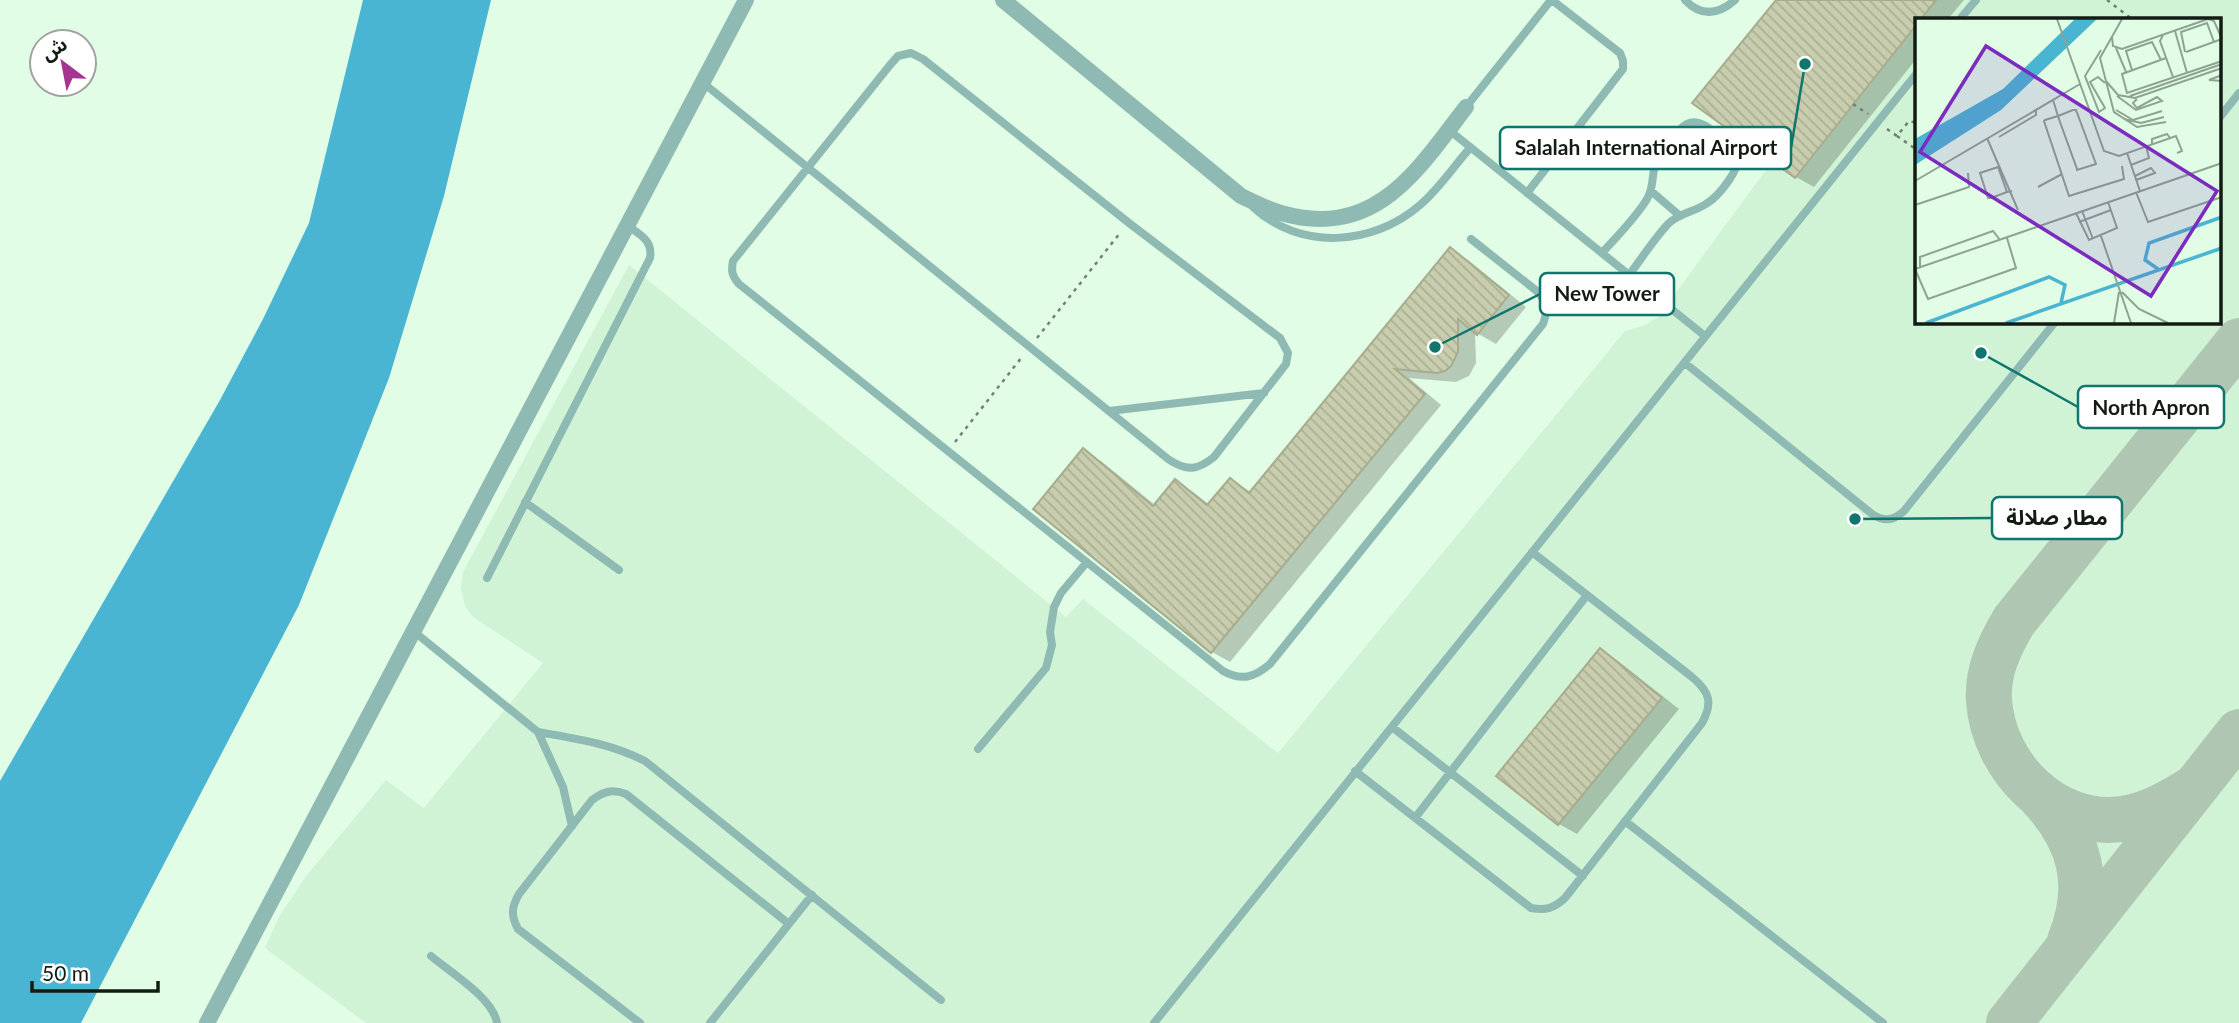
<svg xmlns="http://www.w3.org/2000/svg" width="2239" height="1023" font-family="Lato,'Noto Sans Arabic',sans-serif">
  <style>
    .built { fill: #d0f2d5; fill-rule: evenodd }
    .water { fill: #4ab5d2 }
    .shadow { fill: #0003 }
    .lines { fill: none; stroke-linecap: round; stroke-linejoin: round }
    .taxiway { stroke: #aec6b2; stroke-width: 46 }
    .building { fill: url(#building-back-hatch); stroke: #a8ac8e; stroke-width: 2 }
    .path { stroke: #708272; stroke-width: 2.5; stroke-dasharray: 3.5 5; stroke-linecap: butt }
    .lane { stroke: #8ebab3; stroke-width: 8 }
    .street { stroke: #8ebab3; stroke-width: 16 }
    .inset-river { fill: none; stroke: #4ab5d2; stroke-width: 3.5 }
    .inset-road { fill: none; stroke: #8ea391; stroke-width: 2 }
    .view { fill: #7b2cbf; fill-opacity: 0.15; stroke: #7b2cbf; stroke-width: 3.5 }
    .inset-edge { fill: none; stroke: #121c13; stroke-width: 3.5 }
    .leader { fill: none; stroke: #0f766e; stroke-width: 2.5 }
    .callout-dot { fill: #0f766e; stroke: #fff; stroke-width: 2.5 }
    .callout { fill: #fff; stroke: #0f766e; stroke-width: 2.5 }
    .callout-label { font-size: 21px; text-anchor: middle; font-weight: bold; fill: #121c13 }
  </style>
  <defs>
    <pattern id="building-back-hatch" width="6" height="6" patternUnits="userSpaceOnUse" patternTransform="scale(1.75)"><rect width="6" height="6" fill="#c8cdad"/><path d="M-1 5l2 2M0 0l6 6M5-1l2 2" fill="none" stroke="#abaf94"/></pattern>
  </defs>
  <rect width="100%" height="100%" fill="#e1fde5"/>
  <path class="built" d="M1776,0H2239V1023H366L265,948L279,917L307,875L386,780L424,808L543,663L473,617L465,606L461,588L463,572L629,265L1066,617L1083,599L1278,753L1625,331L1645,325L1658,317L1771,163L1692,103ZM1917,19H2220V322H1917Z"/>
  <path class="water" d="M363,0H491L444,196L389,378L299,605L81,1023H0V781L220,400L263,319L309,223Z"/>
  <path class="shadow" d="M1779,0H1964L1948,19H1917V58L1814,187L1796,177Z
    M1451,249L1468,260L1526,307L1496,344L1475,332L1476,363L1469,376L1456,382L1409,378L1441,405L1230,662L1212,652L1035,509L1083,451L1101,461L1155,505L1175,481L1193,492L1210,505L1231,480L1251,492Z
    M1600,650L1618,661L1679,709L1577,834L1559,824L1499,775Z"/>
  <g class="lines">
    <path class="taxiway" d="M2194,788C2172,802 2149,815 2122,819C2053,828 1994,767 1989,701C1987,672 1999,646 2014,621L2239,341
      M2040,796C2080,839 2093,884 2070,941
      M2009,1023L2239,732"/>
  </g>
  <path class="building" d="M1776,0H1936L1921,19H1917V24L1795,178L1692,103Z
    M1450,247L1509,295L1477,335L1458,319V352L1451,366L1445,371L1437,373L1395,369L1425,394L1211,653L1033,509L1083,448L1153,506L1175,479L1207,505L1230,478L1249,493Z
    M1600,648L1662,698L1558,825L1496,776Z"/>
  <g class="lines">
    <path class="path" d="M2107,0L2132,19
      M1853,104L1868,114
      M1887,129L1897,136L1909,121L1917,123
      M1897,136L1917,150
      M1037,338L1120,233
      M955,442L1022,357"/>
    <path class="lane" d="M1685,0C1701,17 1718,15 1735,0
      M1960,19L1976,0
      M702,82L848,200L1168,459C1187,472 1198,470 1214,457L1286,364L1288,353L1280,338L1129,223L923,59L911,53L898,56L890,65L733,261C731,271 732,276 739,284L1223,671C1241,681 1254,678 1270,664L1543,324C1548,310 1547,303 1538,292L1471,239
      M1466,107L1551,0
      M2220,117L2239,93
      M1449,130L1705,336
      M1651,191L1679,215
      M1527,193L1623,69V61L1620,53L1552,0
      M1253,207C1300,251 1373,246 1420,205C1439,189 1454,166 1470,148
      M1602,253C1617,236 1635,219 1647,199C1653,189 1652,180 1654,169C1656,159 1662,153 1667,145C1679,130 1688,113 1709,128C1717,135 1733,142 1737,152C1744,166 1718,197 1706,204C1694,212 1679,213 1668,224C1654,239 1642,258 1629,275
      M1685,363L1872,514C1884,522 1893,521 1904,511L2055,322
      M1109,411L1264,393
      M525,502L619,570
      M487,578L650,258C653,240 640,235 627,225
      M412,630L538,732L563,787L572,826
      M1392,727L1583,876
      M538,732C577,739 609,743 645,761L941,1000
      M978,749L1046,668L1052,645L1050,632L1054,607L1061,593L1087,562
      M1355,771L1531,908C1546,911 1554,908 1565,898L1702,723C1713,703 1710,692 1692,677L1532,552
      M1415,818L1587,595
      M1625,821L1883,1023
      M431,956C450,972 493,998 497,1023
      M640,1023L518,929C511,916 511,908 519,894L592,800C604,791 612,789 626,794L789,924
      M710,1023L812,895
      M1154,1023L1917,73"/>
    <path class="street" d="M1003,0L1241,196C1254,202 1267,209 1281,213C1375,240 1417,171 1466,107
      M207,1023L746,0"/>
  </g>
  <g transform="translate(1915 18)">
    <rect width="306" height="306" fill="#e1fde5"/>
    <path d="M160,1H182L86,92L0,147V121L88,71Z" fill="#4ab5d2"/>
    <path class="inset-river" d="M243,251L230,242L234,225L307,199M11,305L134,259L150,267L146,285M91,305L307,230"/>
    <path class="inset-road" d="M142,1L189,133L204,138L261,118L267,133L262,135M207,1L185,40L199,94L222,109L251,104M293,1L299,3L307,21M260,13L272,55M248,17L245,23L258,59M197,19L198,28L207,31L293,1M201,30L211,54M186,32L170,58L184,94L190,90L175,64L183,59L190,65M270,34L266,14L292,5L299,24M271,34L307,21M251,40L207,56L212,75L307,43M217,52L211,33L237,24L246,42M307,57L294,62L307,63M191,63L203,77L220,80L307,50M202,78L221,92L247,83L242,79L222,90L218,85L222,81M215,78L307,46M138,82L143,98L145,104L162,151V152L181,146L161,92H158L143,98L130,102L129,103L154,178L209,161L207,148M201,92L218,102L247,93M209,101L226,105L249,99M84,119L121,97V92M72,120L103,192M237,126V121L252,116L255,120M212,135L225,173M216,147L234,140L231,128M220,158L236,150L240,155L221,162M0,163L165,66M123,169L147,156M92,174L83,149L65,155L73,180H76L92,174L97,173M221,174L233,204L307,179M0,187L54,169L53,155M167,193L178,221M161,195L174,222L202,210L193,184M164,204L196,192M186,218L216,305M5,250V239L78,213L85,222M0,251L307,145M0,251L13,281L101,250L92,220M207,274L224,291L253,305M199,305L204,274"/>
    <path class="view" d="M71,28L302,173L236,278L5,134Z"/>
    <rect width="306" height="306" class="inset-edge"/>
  </g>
  <path class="leader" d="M1805 64L1791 148M1435 347L1540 294M1981 353L2078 407M1855 519L1992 518"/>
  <g class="callout-dot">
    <circle cx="1805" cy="64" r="7"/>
    <circle cx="1435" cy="347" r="7"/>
    <circle cx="1981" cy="353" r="7"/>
    <circle cx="1855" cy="519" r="7"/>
  </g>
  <g class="callout">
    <rect x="1500" y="127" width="291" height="42" rx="7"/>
    <rect x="1540" y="273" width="134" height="42" rx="7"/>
    <rect x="2078" y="386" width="146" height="42" rx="7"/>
    <rect x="1992" y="497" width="130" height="42" rx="7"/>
  </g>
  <g class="callout-label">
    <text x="1646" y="155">Salalah International Airport</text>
    <text x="1607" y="301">New Tower</text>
    <text x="2151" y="415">North Apron</text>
    <text x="2057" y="525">مطار صلالة</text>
  </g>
  <g transform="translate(63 63) rotate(328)"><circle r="33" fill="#ffffff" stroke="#a0a4a1" stroke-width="2"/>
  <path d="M0-5L12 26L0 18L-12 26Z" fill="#a63591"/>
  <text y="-10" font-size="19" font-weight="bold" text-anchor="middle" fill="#121c13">ش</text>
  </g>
  <path d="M32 981v10h126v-10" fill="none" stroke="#121c13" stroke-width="3.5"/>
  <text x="42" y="981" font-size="21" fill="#121c13" stroke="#ffffff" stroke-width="5" paint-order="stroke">50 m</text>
</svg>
